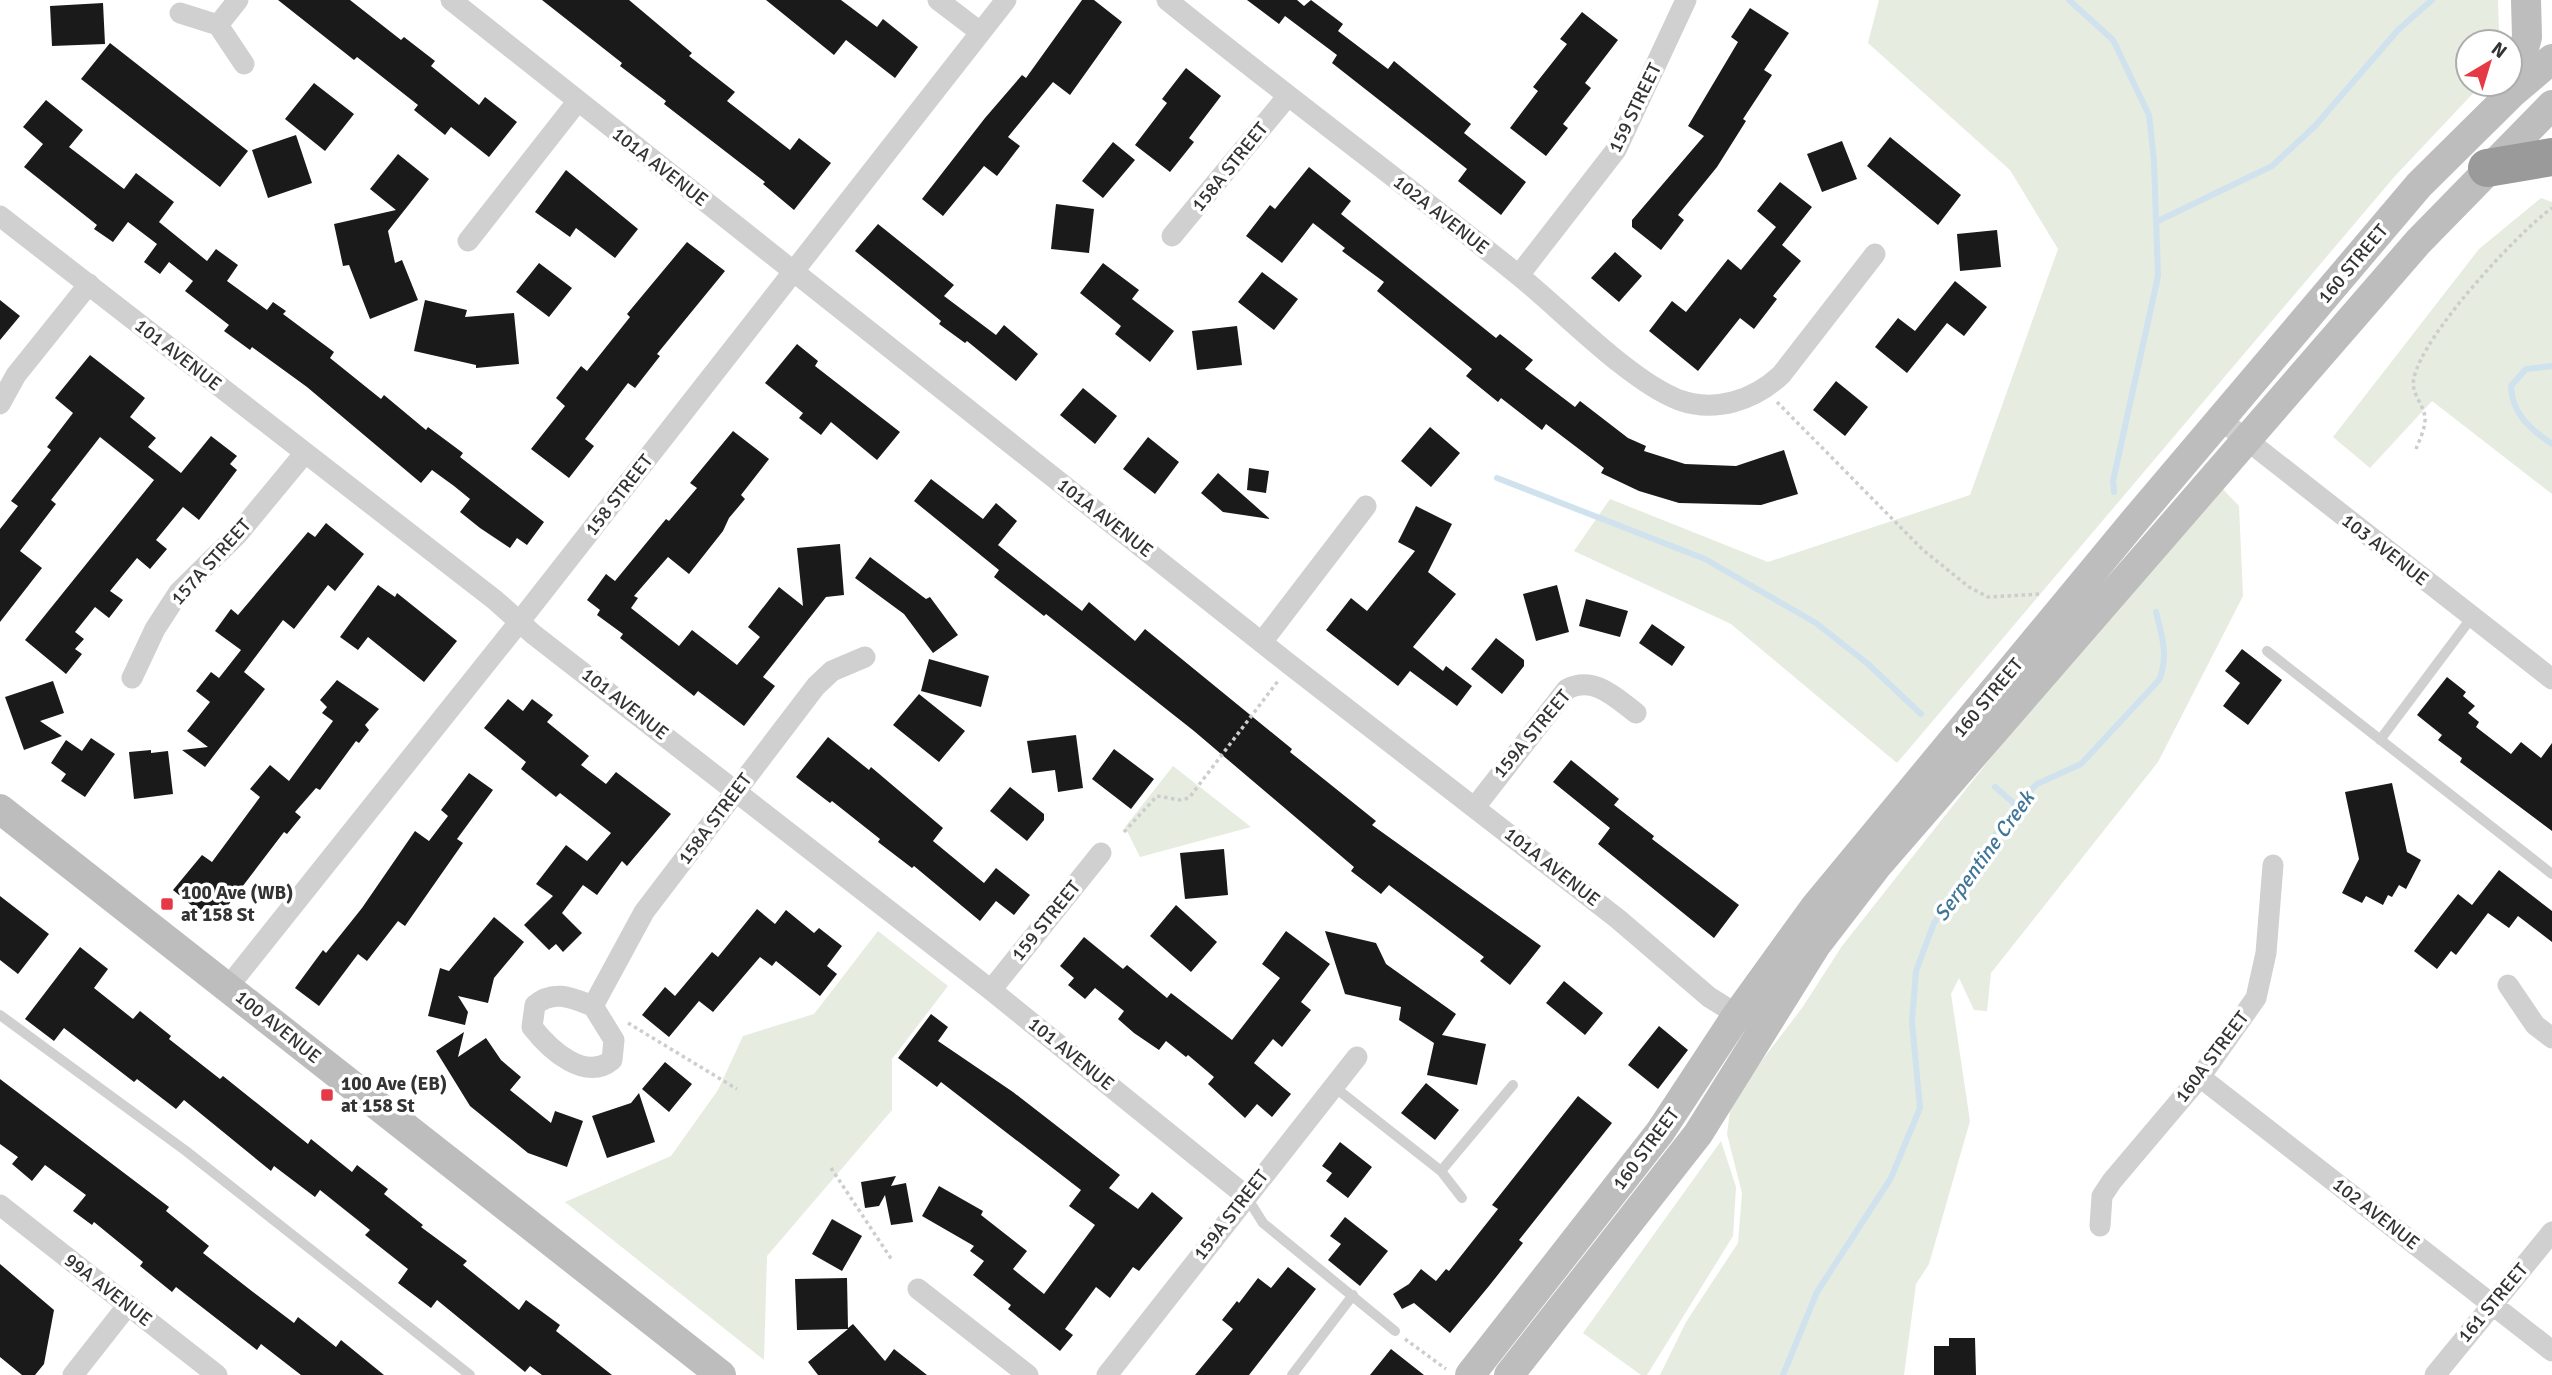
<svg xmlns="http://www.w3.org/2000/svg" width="2552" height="1375" font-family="Signika,sans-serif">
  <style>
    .green { fill: #e6ecdf }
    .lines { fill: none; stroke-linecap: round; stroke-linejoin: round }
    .stream { stroke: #cfe2ee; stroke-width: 6 }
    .building { fill: #1a1a1a }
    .path { stroke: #cdcdcd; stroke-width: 3.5; stroke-dasharray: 3.5 3.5; stroke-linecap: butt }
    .lane { stroke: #d0d0d0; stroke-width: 10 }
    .street { stroke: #d0d0d0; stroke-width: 21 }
    .secondary { stroke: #bdbdbd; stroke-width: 30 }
    .highway { stroke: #9a9a9a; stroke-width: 38 }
    .poi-dot { fill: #e63946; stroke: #fff; stroke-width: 2.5 }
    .labels { text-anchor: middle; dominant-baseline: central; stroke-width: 7; stroke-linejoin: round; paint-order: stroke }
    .street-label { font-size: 19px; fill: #333; stroke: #fff }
    .poi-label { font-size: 19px; font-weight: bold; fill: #333; stroke: #fff; text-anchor: start }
    .water-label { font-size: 21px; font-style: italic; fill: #3f7597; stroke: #fff }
  </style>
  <rect width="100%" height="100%" fill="#fff"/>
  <path class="green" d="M1879,0H2498L2499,32L2496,42H2468V84L2480,86L2395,176L1897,763L1731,624L1574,551L1610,499L1768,562L1970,495L2058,249L2010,170L1868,43Z
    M2541,198L2552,202V494L2432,401L2370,468L2333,437L2479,249Z
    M2217,483L2239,506L2243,596L2158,762L1991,973L1987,1011L1974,1010L1959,978L1951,994L1970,1121L1929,1264L1916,1284L1904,1375H1660L1686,1322L1738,1243L1742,1193L1727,1134L1730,1111L1747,1080L1802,1008L1842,946L2046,688Z
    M1173,766L1251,827L1140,857L1125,827Z
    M878,931L948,986L892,1059V1110L767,1256L764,1360L565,1202L671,1156L718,1090L743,1036L814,1014Z
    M1721,1141L1736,1187L1733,1236L1647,1375H1641L1583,1333Z"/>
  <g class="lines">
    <path class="stream" d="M2069,0L2113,40L2149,115L2154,161L2158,276L2113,481L2114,492
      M2158,221L2272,166L2315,126L2398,30L2432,0
      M2552,366L2526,369L2511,386C2512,414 2530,429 2552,444
      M1497,478L1705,559L1816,623L1868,664L1921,714
      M1995,787L2016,805
      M1783,1375L1817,1292L1891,1178L1920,1108L1912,1022L1916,971L1934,923L2016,805L2037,784L2081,764L2159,680C2169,656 2162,637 2156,612"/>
  </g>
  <path class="building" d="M278,0H350L401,40L404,37L435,61L431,66L479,105L485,97L517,122L489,157L451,127L445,135L414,110L418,105L357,57L354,60Z
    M542,0H629L692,53L689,56L735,92L727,101L790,150L799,138L831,163L794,210L763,184L765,182L664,104L666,101L620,66L622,63Z
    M766,0H841L877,27L883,19L918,47L895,78L846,40L834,55Z
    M1082,0H1094L1122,22L1070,95L1053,82L1008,137L1020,146L997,176L984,166L943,216L922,199L985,118L1022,75L1026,78Z
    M1247,0H1297L1304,6L1311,0L1343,24L1338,31L1388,69L1394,61L1471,124L1464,133L1526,182L1501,215L1458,181L1467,169L1332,63L1337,55L1285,16L1279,24Z
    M103,3L105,44L52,46L50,6Z
    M1750,8L1789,33L1764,70L1772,75L1743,119L1746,121L1717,167L1678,215L1684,220L1661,250L1632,227V220L1704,136L1688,126L1738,42L1731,37Z
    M1582,12L1618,40L1585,83L1591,88L1563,124L1568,128L1546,156L1510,128L1538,91L1533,87L1567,44L1560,39Z
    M110,43L248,151L220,187L81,79Z
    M1186,68L1221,96L1189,138L1194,142L1170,172L1135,145L1167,103L1162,99Z
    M314,83L354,114L325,151L285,119Z
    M46,100L83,130L69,147L124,189L136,173L174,202L159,222L207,261L216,249L238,265L227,281L267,310L273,302L286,311L283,314L334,352L330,358L381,399L384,395L426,430L428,427L463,453L460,457L544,522L527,545L517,538L510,548L480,528L460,512L470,499L454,486L432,470L421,483L307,387L252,347L250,350L224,331L229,325L185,291L193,281L169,262L160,274L144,262L157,244L128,222L113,242L94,229L97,225L24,167L43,144L23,127Z
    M296,135L312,183L268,198L252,150Z
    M1890,137L1961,195L1938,225L1867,166Z
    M1842,141L1857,179L1822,192L1807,154Z
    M1113,142L1135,160L1103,198L1082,181Z
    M398,154L429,179L388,231L395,263L402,260L418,300L370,319L349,265L343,266L334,224L396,210L370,189Z
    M1309,167L1351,201L1341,214L1496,338L1500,334L1533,360L1525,369L1575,407L1580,401L1628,438L1646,446L1644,451L1685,464L1736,466L1784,450L1798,494L1761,505L1679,503L1639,491L1601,473L1604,468L1546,424L1542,430L1501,398L1498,402L1466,376L1472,369L1377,291L1384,282L1342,251L1345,248L1313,223L1282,263L1246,236L1270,205L1275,209Z
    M566,170L638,229L615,258L576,228L570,237L535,212Z
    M1780,182L1812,207L1782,245L1801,261L1773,296L1777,299L1754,329L1740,318L1698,371L1649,331L1672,301L1686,312L1728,259L1741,270L1776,227L1757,211Z
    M1056,204L1094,209L1089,253L1051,249Z
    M878,224L954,285L944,296L996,335L1004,325L1038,354L1016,381L967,341L965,343L939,324L941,321L855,251Z
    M1997,230L2001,267L1960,271L1957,234Z
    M687,242L725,271L657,354L660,356L635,388L628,383L585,439L594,446L569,478L531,449L565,406L556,398L581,366L587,371L630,317L627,314Z
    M1615,252L1642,276L1619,302L1591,278Z
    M539,263L572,288L549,317L516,292Z
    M1103,263L1139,290L1132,299L1174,331L1150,362L1115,334L1121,326L1080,293Z
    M1262,272L1298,299L1274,330L1238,302Z
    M1955,281L1987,307L1964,336L1947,323L1907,373L1875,347L1898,318L1915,331Z
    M0,300L20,316L0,340Z
    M425,300L467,310L465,317L514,313L519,364L476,368V365L414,351Z
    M1237,326L1242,365L1197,370L1192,331Z
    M797,344L818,361L815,366L900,432L877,460L831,422L821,435L799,418L803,413L765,383Z
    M90,355L145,398L130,417L156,438L148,447L181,473L211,436L237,456L230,464L237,470L199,520L183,507L156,540L167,549L150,569L137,558L110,591L123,600L109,618L95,607L75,632L84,639L75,649L82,654L66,674L25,640L154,480L100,437L51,500L56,504L20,551L42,568L0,622V529L18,506L11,501L51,450L47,447L73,413L55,398Z
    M1836,381L1868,407L1845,436L1813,410Z
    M1083,388L1117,416L1095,444L1060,415Z
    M1430,427L1460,453L1431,487L1401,461Z
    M733,431L769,459L741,495L745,499L729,518L723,531L689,574L668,557L634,596L638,598L631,608L679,646L692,630L737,665L760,637L748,627L779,587L803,606L797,548L840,544L844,595L826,597L763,677L775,686L744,726L698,691L694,696L620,638L623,634L597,615L600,610L587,600L606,574L615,581L666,519L669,521L697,488L690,483Z
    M1148,437L1179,462L1155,494L1123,469Z
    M1249,468L1269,471L1266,493L1247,490Z
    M1218,473L1270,519L1223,512L1201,493Z
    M931,479L983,519L996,503L1017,521L998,545L1082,611L1089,602L1135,641L1145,629L1292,749L1290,752L1376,821L1372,825L1541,946L1510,985L1480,961L1484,957L1389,885L1381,894L1351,871L1354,867L1194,731L1046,614L1044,616L994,577L999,570L914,501Z
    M1416,506L1452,524L1428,572L1456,594L1413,647L1443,671L1446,666L1472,686L1457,706L1410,671L1398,686L1326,630L1351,598L1367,611L1415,551L1398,542Z
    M326,523L364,554L335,591L328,585L294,629L283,620L244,672L265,689L205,767L182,750L208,747L187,731L210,702L196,691L211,672L219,678L241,650L215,631L231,609L238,615L308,532L315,537Z
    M870,557L926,599L930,597L958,635L933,653L904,614L855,578Z
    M378,585L395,597L397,593L457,641L424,682L368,637L358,650L340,637Z
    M1557,585L1569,632L1536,641L1523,594Z
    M1586,599L1628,611L1620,637L1579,626Z
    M1652,624L1685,647L1672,666L1639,643Z
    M1496,638L1524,660V666L1502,694L1471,669Z
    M2242,649L2282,680L2248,725L2223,706L2240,683L2225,671Z
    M929,659L989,676L981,707L921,691Z
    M2447,677L2466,692L2463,696L2475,706L2468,713L2479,722L2476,727L2511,754L2521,742L2541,758L2552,743V831L2460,762L2462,758L2438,740L2442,735L2417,715Z
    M337,680L379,709L365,725L369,730L359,743L356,741L320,790L316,788L295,812L301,817L287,834L284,832L226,908L220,903L207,918L173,890L202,855L212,862L260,797L250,789L270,765L289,781L333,721L322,713L327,707L320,700Z
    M53,681L64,713L40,721L62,736L24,750L5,697Z
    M919,694L965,731L939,762L893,725Z
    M508,699L523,711L532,699L553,715L547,722L589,756L581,765L606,784L616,772L671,814L627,866L622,861L597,895L583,885L562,913L582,933L563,952L556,944L549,950L524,925L553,896L536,884L566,845L587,861L611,833L560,793L556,797L521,769L526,762L484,728Z
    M1076,735L1083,788L1058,792L1055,770L1032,773L1027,741Z
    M828,737L869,770L871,767L943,828L933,841L984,883L996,868L1030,895L1014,915L996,901L980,921L914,866L912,868L878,842L880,839L832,801L830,803L796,777Z
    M91,738L115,754L85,797L61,781L66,774L51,763L66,740L82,751Z
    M1114,749L1154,779L1131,809L1092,779Z
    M151,750V753L168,751L173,794L134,799L129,752Z
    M1571,760L1619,799L1614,805L1654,836L1652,839L1739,905L1714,938L1598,844L1610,828L1553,782Z
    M469,773L493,790L457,839L463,843L405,926L398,921L367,961L358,954L319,1006L295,988L323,950L326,953L362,908L415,831L429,841L448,816L441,810Z
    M2392,783L2407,852L2421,860L2406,889L2399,885L2392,897L2388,895L2383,905L2366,896L2362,903L2342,893L2359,859L2345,792Z
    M1010,787L1044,814V820L1027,841L990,811Z
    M1224,849L1228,895L1185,899L1180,853Z
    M2499,870L2552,911V942L2518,916L2509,928L2488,913L2456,955L2451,951L2437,969L2414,951L2458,894L2472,905Z
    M0,896L49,934L18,974L0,960Z
    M1176,905L1217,942L1191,972L1150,936Z
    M757,909L775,924L786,910L814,933L819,928L842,946L827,966L837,974L820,996L776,961L772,966L760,957L713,1012L699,1001L669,1037L642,1015L665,987L675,996L712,952L718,957Z
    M494,917L524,942L494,978L488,1003L458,996L468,1012L465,1025L428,1016L440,968L449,971Z
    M1286,931L1330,964L1301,1002L1311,1010L1282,1047L1273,1039L1254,1063L1291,1094L1272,1117L1257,1104L1245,1118L1208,1084L1214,1077L1188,1055L1186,1057L1166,1041L1159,1050L1134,1033L1118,1019L1124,1011L1095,988L1085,999L1068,985L1074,978L1060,966L1084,937L1123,969L1127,965L1167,998L1171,993L1232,1040L1280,978L1262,964Z
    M1325,931L1376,943L1386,964L1456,1014L1442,1035L1486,1044L1477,1085L1427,1075L1434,1043L1399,1020L1401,1007L1345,994Z
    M80,947L108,969L94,988L133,1019L140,1011L171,1036L169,1039L220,1079L223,1076L308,1144L311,1139L352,1172L357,1165L388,1189L384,1194L423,1225L421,1227L467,1261L463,1265L519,1310L526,1300L560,1325L556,1331L612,1375H542L530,1366L525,1372L437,1300L431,1308L398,1283L408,1269L365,1235L370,1230L320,1190L315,1197L274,1166L271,1171L184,1100L176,1109L137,1079L134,1082L64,1028L54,1041L25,1019Z
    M1564,981L1603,1013L1585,1035L1546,1003Z
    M931,1014L948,1027L938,1041L1013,1092L1120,1175L1109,1188L1138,1209L1152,1192L1183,1218L1139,1271L1133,1267L1110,1298L1096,1287L1065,1329L1073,1335L1060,1351L1008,1309L1011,1305L973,1275L984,1261L970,1251L974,1246L922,1216L939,1186L983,1211L981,1215L1027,1251L1013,1269L1044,1294L1095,1225L1069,1206L1081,1190L941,1082L937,1087L898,1058Z
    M1659,1026L1688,1050L1658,1089L1628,1065Z
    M464,1032L458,1057L486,1038L501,1060L521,1077L510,1090L551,1123L555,1111L583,1121L567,1167L528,1153L470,1106L436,1051Z
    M665,1062L692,1084L669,1112L642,1089Z
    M0,1079L169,1207L166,1211L209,1246L203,1253L253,1292L294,1323L298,1317L336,1347L341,1340L384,1375H301L261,1344L257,1350L176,1287L172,1292L140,1266L143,1262L94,1222L92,1225L73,1211L86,1195L45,1165L32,1181L12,1164L18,1157L0,1144Z
    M1426,1083L1459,1110L1435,1140L1401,1113Z
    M639,1093L655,1142L607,1158L592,1116L631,1103Z
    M1578,1096L1612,1123L1519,1240L1523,1243L1489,1286L1450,1333L1414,1303L1402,1309L1393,1294L1409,1284L1421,1269L1436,1281L1446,1269L1449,1271L1498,1209L1492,1205Z
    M1340,1142L1372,1167L1348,1198L1326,1181L1332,1173L1322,1166Z
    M896,1176L891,1186L906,1183L913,1222L891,1225L885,1195L879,1206L865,1208L861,1182Z
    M1345,1217L1388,1251L1360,1286L1328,1260L1341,1244L1330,1236Z
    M832,1219L862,1236L842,1271L812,1254Z
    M0,1264L54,1310L44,1364L35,1375H22L0,1357Z
    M1288,1267L1316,1289L1249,1375H1195L1233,1329L1222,1320L1237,1301L1239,1303L1258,1278L1271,1288Z
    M847,1278L848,1328L853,1324L885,1361L894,1349L927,1375H818L808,1362L848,1329L797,1330L795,1279Z
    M1949,1338H1975L1976,1375H1934V1346H1949Z
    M1391,1349L1424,1375H1370Z"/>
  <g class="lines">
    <path class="path" d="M1777,402L1923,550L1969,587L1988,597L2041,594
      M2416,449C2419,441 2426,427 2425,418C2424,404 2410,393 2414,378C2422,336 2517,233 2552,208
      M1124,832L1157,796L1180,800L1189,798L1278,681
      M628,1023L737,1089
      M831,1168L892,1260
      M1405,1339L1446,1369"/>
    <path class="lane" d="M2267,651L2552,874
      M2380,740L2472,617
      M0,1015L186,1151L470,1375
      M1333,1086L1441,1171L1513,1085
      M1441,1171L1462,1198
      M1246,1196L1263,1223L1395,1331
      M1292,1375L1353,1295"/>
    <path class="street" d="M451,0L1289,664L1618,919L1709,997L1749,1022
      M938,0L980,32
      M1167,0C1282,93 1401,181 1517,274C1561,309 1629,381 1679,400C1716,413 1754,400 1781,375L1875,254
      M180,13L218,25L244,64
      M218,25L238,0
      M0,216L495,600L533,634L991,990L1246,1196
      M1172,236L1287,97
      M468,241L577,102
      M1519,275L1616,150L1686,0
      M0,404L16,375L89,284
      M2220,419L2552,679
      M1262,642L1366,506
      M132,678L155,629L179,592L237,535L304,454
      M1475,807L1567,689C1594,675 1616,698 1636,713
      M2508,985L2535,1025L2552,1038
      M228,987L520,621L1006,0
      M991,990L1101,853
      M593,1006L614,1040L612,1060C585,1082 550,1050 532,1027L535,1005C554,989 572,998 593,1006L644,912L816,686L832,671L865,657
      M2200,1077L2552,1351
      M0,1205L217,1375
      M2100,1226L2102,1196L2112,1181L2200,1077L2256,998L2266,953L2273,865
      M918,1289L1028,1375
      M73,1375L128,1305
      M1107,1375L1357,1057
      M2435,1375L2552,1232"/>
    <path class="secondary" d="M2512,93L2527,37L2526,0
      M0,809L721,1375
      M1470,1375L1660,1132L1737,1015L1815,907L2136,519L2419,185L2512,93L2552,59
      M1509,1375L1698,1134L1816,945L1876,867L2418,242L2552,105"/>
    <path class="highway" d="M2487,168L2552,157"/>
  </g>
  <g class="poi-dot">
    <rect x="160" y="897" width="14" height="14" rx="3.5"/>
    <rect x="320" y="1088" width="14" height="14" rx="3.5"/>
  </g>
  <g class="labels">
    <g class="street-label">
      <text transform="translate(1635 108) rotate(-64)">159 STREET</text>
      <text transform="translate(660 167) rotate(38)">101A AVENUE</text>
      <text transform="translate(1230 167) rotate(-51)">158A STREET</text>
      <text transform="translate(1441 215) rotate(38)">102A AVENUE</text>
      <text transform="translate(2353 264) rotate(-50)">160 STREET</text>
      <text transform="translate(178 355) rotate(38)">101 AVENUE</text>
      <text transform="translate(619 495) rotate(-52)">158 STREET</text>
      <text transform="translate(1105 518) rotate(38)">101A AVENUE</text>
      <text transform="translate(2385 550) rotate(38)">103 AVENUE</text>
      <text transform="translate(211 562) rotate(-48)">157A STREET</text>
      <text transform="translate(1988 698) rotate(-50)">160 STREET</text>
      <text transform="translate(625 704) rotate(38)">101 AVENUE</text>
      <text transform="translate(1532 734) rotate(-50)">159A STREET</text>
      <text transform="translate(715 819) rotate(-53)">158A STREET</text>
      <text transform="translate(1552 867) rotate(38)">101A AVENUE</text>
      <text transform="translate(1046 921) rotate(-51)">159 STREET</text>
      <text transform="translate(278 1027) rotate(39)">100 AVENUE</text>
      <text transform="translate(1071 1054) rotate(39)">101 AVENUE</text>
      <text transform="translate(2212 1057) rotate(-53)">160A STREET</text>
      <text transform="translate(1646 1149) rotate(-53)">160 STREET</text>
      <text transform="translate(2376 1214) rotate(38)">102 AVENUE</text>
      <text transform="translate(1231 1215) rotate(-52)">159A STREET</text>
      <text transform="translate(108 1290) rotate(38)">99A AVENUE</text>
      <text transform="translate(2493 1303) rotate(-50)">161 STREET</text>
    </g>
    <g class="poi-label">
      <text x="181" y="893">100 Ave (WB)<tspan x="181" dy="22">at 158 St</tspan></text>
      <text x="341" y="1084">100 Ave (EB)<tspan x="341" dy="22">at 158 St</tspan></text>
    </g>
    <g class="water-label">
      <text transform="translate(1984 856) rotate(-54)">Serpentine Creek</text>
    </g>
  </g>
  <g transform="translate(2489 63) rotate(38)"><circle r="33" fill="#ffffff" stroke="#adadad" stroke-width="2"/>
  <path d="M0-5L12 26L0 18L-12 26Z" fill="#e63946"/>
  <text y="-10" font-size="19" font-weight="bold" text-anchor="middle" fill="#333333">N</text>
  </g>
</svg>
